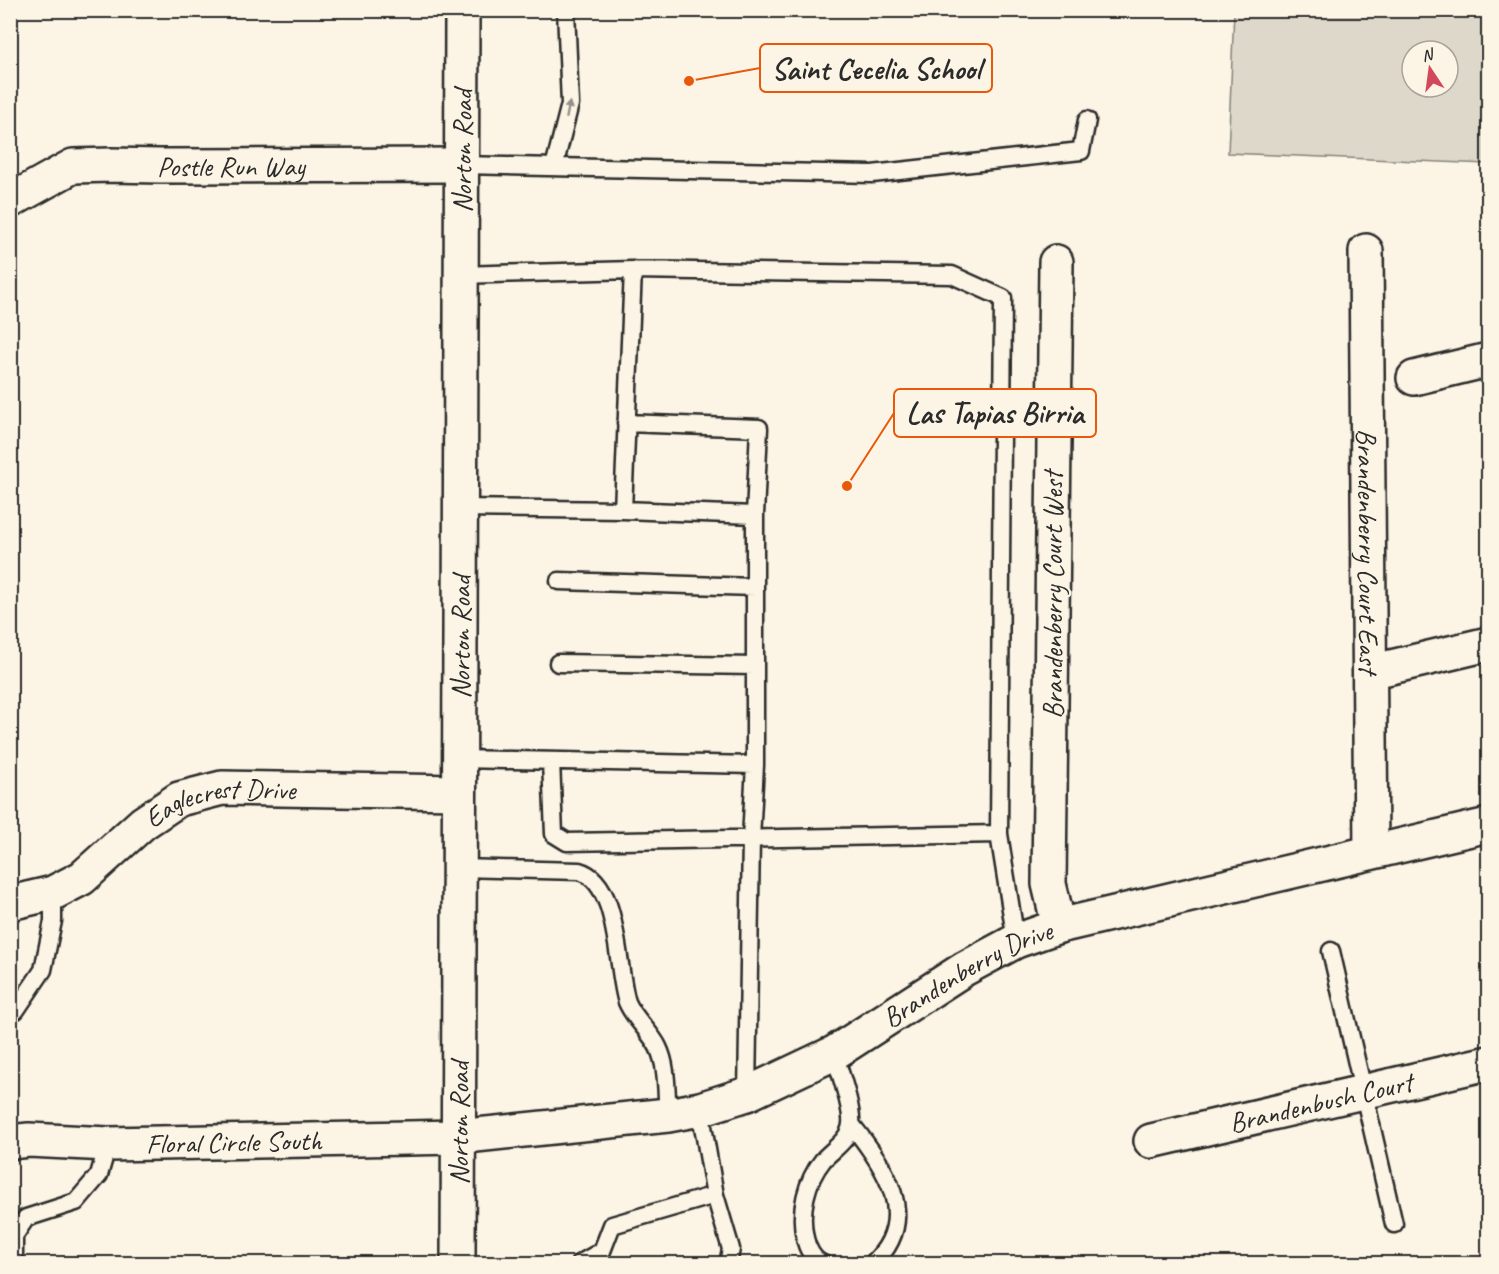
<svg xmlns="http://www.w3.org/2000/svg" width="1499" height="1274" font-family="Caveat,sans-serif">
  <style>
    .green { fill: #ded8ca; stroke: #84827a; stroke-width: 1.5; fill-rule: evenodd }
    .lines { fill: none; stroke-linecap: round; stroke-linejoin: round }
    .service-casing { stroke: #2b2b2b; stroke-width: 21 }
    .minor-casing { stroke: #2b2b2b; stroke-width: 38 }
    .secondary-casing { stroke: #2b2b2b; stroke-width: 38 }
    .service { stroke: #fcf5e5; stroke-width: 16 }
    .minor { stroke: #fcf5e5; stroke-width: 33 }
    .secondary { stroke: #fcf5e5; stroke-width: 33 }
    .oneway { fill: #949088 }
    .labels { text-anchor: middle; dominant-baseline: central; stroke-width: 4.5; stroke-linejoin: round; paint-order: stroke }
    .street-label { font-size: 28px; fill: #2b2b2b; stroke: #fcf5e5 }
    .leader { fill: none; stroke: #e8590c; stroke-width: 2 }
    .callout-dot { fill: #e8590c; stroke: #fcf5e5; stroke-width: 2 }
    .callout { fill: #fcf5e5; stroke: #e8590c; stroke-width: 2 }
    .callout-label { font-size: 30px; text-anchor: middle; font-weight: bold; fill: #2b2b2b }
  </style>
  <rect width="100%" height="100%" fill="#fcf5e5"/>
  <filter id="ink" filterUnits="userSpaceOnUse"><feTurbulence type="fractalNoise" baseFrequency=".0167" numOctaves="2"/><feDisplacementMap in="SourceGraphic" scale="12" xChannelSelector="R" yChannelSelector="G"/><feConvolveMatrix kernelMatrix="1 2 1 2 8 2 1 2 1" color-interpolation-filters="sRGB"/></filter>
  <g filter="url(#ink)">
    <path class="green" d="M1234,11H1488V164L1228,153ZM1412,51H1448V87H1412Z"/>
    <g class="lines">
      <g class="service-casing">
        <path id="service" d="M461,165L872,174L1081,151L1087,120
          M554,167L570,104L566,10
          M460,275L633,270L952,275L1003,298L999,834L1016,941
          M626,423L759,428L755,515
          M459,508L623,510L755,515V765
          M623,510L633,270
          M559,581L755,587
          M558,663L755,666
          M459,759L755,765L751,838L747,1094
          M551,761L554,834L567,842L999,834
          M459,868L579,871C620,882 616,968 627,1002C634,1019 650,1031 658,1047C668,1067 666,1094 668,1115
          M1331,951L1394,1224
          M10,1013L16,1010L43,970L53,921V893
          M700,1109L715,1195L731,1249L728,1264
          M851,1124C884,1165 922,1219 872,1264
          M14,1264V1236L26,1218L76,1202L99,1175L108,1144
          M579,1264L602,1251L612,1225L715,1195
          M823,1264C813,1260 807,1248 805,1238C799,1212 806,1181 823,1160C832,1150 850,1139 851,1124C853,1108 839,1070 834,1053"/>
      </g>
      <g class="minor-casing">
        <g id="minor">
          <path id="s1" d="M10,201L73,166L111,165L160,166L461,165"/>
          <path id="s2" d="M1366,251L1371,852"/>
          <path d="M1056,262L1049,884L1059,926"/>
          <path d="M1414,378L1488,360"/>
          <path d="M1370,672L1488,644"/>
          <path id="s3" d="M10,903L53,893L82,878L143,823L179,799L222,788L459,792"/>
          <path id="s4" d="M1151,1141L1488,1063"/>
          <path id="s5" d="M10,1142L29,1140L108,1144L457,1137L668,1115L700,1109L747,1094L834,1053L964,969L1016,941L1059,926L1488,825"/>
        </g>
      </g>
      <g class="secondary-casing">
        <g id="secondary">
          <path id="s6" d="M458,1264L462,10"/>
        </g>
      </g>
      <use href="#service" class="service"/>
      <use href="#minor" class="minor"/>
      <use href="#secondary" class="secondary"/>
    </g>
    <defs><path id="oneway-solid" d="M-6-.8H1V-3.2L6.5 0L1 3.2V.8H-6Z" transform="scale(1.5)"/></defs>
    <use class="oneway" href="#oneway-solid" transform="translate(568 110) rotate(-79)"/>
  </g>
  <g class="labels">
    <g class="street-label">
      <text stroke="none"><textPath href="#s6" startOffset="1113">Norton Road</textPath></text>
      <text stroke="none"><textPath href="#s1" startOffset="230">Postle Run Way</textPath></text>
      <text stroke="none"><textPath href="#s2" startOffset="300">Brandenberry Court East</textPath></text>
      <text transform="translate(1052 595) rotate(-90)">Brandenberry Court West</text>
      <text stroke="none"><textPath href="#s6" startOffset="627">Norton Road</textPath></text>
      <text stroke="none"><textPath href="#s3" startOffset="242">Eaglecrest Drive</textPath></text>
      <text stroke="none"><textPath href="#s5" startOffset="993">Brandenberry Drive</textPath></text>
      <text stroke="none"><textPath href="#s4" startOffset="174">Brandenbush Court</textPath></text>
      <text stroke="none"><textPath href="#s6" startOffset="141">Norton Road</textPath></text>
      <text stroke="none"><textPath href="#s5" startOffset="224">Floral Circle South</textPath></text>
    </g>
  </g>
  <path class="leader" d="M689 81L760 68M847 486L894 413"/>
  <g class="callout-dot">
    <circle cx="689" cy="81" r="6"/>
    <circle cx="847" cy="486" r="6"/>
  </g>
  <g class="callout">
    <rect x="760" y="44" width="232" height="48" rx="6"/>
    <rect x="894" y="389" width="202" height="48" rx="6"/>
  </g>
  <g class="callout-label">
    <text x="876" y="79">Saint Cecelia School</text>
    <text x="995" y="423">Las Tapias Birria</text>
  </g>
  <rect width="1499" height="1274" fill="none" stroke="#fcf5e5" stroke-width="36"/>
  <rect x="18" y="18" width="1463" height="1238" fill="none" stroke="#2b2b2b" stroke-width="2" filter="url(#ink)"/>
  <g transform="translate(1430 69) rotate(347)"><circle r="28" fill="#fcf5e5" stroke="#a8a49b" stroke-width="1.5"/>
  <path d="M0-4.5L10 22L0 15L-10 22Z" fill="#d1495b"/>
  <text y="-9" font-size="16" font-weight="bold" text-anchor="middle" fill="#2b2b2b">N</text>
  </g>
</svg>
